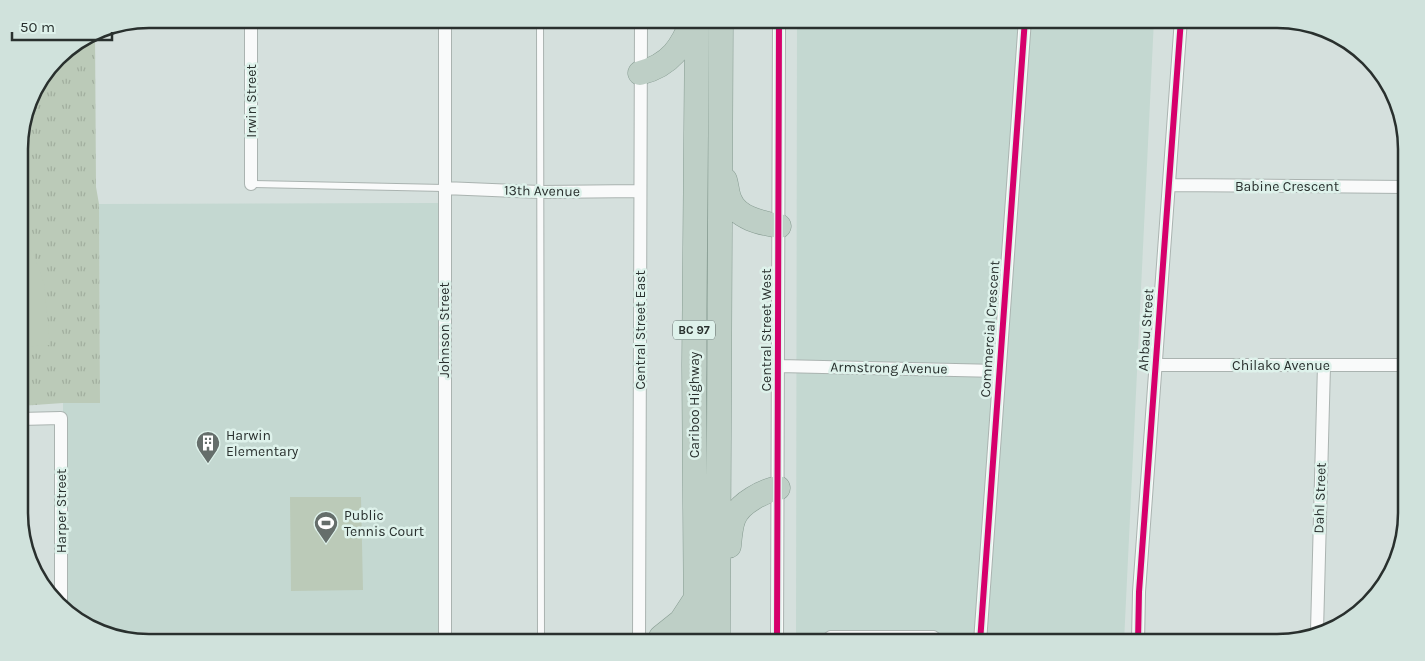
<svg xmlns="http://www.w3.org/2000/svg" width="1425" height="661" font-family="Karla,sans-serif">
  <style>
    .built { fill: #c4d8d1 }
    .grass { fill: url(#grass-tufts) }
    .garden { fill: #bbcab8 }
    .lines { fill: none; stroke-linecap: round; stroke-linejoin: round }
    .lane-casing { stroke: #aab3b0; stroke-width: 8 }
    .street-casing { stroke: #aab3b0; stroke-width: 14 }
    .highway-casing { stroke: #869b91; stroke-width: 25 }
    .lane { stroke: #f9fafa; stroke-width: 6 }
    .street { stroke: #f9fafa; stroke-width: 12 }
    .highway { stroke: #becfc6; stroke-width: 24 }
    .cycleway-casing { stroke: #def2eb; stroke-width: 9 }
    .cycleway { stroke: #d6006c; stroke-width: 6 }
    .labels { text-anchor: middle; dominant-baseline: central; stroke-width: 5; stroke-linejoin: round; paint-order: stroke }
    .shield { fill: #def2eb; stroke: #5f6a67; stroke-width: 1 }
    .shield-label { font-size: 12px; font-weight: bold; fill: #29302e }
    .street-label { font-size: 14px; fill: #29302e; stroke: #def2eb }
    .poi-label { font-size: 14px; fill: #29302e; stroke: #def2eb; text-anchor: start }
    .rim { fill: none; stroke: #29302e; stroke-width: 2.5 }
  </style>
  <defs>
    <pattern id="grass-tufts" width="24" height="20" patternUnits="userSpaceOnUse" patternTransform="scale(1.25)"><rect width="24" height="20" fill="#bbcab8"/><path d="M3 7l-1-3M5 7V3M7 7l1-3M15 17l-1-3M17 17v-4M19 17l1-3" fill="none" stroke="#a1ae9e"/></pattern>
  </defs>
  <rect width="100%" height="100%" fill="#d5e0dd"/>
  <path class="built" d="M797,19H1154L1124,642H796Z
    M439,203L440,632H99L63,605V403L100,402L99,204Z"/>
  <path class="grass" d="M95,31L96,187L99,204L100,403H63L20,406L19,140L32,91L63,51Z"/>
  <path class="garden" d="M19,237L33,253L44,283L50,345L20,347Z
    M290,497H361L363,590L291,591Z"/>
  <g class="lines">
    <g class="lane-casing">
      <path id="lane" d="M540,19L541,642
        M251,184L444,188
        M133,639L162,640V642
        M257,641L311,642
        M825,642L827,636L830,634H934L937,636L938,642"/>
    </g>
    <g class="street-casing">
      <path id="street" d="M251,19V184
        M445,19V642
        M1169,185L1405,187
        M444,188L541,192L640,191
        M1156,365H1406
        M779,366L999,371
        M20,419L61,418V603
        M1317,631L1324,365
        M257,641V642
        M639,642L641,19
        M777,642L779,19
        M980,642L1025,19
        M1138,642L1139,592L1181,19"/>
    </g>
    <g class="highway-casing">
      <path id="highway" d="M640,73C671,65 682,47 693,19
        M725,180C727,186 727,194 730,200C737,218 761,223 779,226
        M729,546C731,523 732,511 752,499C761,493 768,490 778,488
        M661,637L681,621L696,598
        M696,642L694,365L697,19
        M718,642L721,19"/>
    </g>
    <use href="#lane" class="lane"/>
    <use href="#street" class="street"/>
    <use href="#highway" class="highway"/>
    <g class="cycleway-casing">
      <path id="cycleway" d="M777,642L779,19
        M980,642L1025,19
        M1138,642L1139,592L1181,19"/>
    </g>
    <use href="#cycleway" class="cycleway"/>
  </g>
  <defs>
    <g id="building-pin" transform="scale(1.25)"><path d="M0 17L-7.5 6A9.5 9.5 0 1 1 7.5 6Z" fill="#656e6b" stroke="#def2eb"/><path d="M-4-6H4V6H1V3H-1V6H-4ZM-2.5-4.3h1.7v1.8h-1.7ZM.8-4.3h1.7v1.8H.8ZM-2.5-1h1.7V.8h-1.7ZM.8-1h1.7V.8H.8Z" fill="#fff"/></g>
    <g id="stadium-pin" transform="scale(1.25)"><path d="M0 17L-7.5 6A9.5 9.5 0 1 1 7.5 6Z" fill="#656e6b" stroke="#def2eb"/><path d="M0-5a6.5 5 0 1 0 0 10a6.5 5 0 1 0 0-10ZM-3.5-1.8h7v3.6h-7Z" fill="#fff"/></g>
  </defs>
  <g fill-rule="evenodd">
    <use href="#building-pin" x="208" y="443"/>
    <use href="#stadium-pin" x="326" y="523"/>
  </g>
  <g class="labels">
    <rect class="shield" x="673" y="320.5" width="42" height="19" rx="4"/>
    <g class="shield-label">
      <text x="694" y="330">BC 97</text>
    </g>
    <g class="street-label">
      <text transform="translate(251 101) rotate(-90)">Irwin Street</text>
      <text x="1287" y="186">Babine Crescent</text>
      <text transform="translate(542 191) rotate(1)">13th Avenue</text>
      <text transform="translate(990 329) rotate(-86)">Commercial Crescent</text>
      <text transform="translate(444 330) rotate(-90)">Johnson Street</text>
      <text transform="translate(640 330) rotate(-90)">Central Street East</text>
      <text transform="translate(766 330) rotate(-90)">Central Street West</text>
      <text transform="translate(1146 330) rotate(-86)">Ahbau Street</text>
      <text x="1281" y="365">Chilako Avenue</text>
      <text transform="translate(889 368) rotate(1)">Armstrong Avenue</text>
      <text transform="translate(694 405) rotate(-90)">Cariboo Highway</text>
      <text transform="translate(1320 498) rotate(-88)">Dahl Street</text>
      <text transform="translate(61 511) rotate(-90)">Harper Street</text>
    </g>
    <g class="poi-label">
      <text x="226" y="435">Harwin<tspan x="226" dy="16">Elementary</tspan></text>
      <text x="344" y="515">Public<tspan x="344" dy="16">Tennis Court</tspan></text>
    </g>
  </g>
  <path d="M0 0H1425V661H0ZM149 28H1277A121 121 0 0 1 1398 149V513A121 121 0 0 1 1277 634H149A121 121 0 0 1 28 513V149A121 121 0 0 1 149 28Z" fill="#d0e2dc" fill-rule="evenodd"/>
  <path class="rim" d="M149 28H1277A121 121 0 0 1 1398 149V513A121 121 0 0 1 1277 634H149A121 121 0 0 1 28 513V149A121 121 0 0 1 149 28Z"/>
  <path d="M12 32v8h100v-8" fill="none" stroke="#29302e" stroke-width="2.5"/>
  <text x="20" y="32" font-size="15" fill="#29302e" stroke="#def2eb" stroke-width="4" paint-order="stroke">50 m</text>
</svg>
